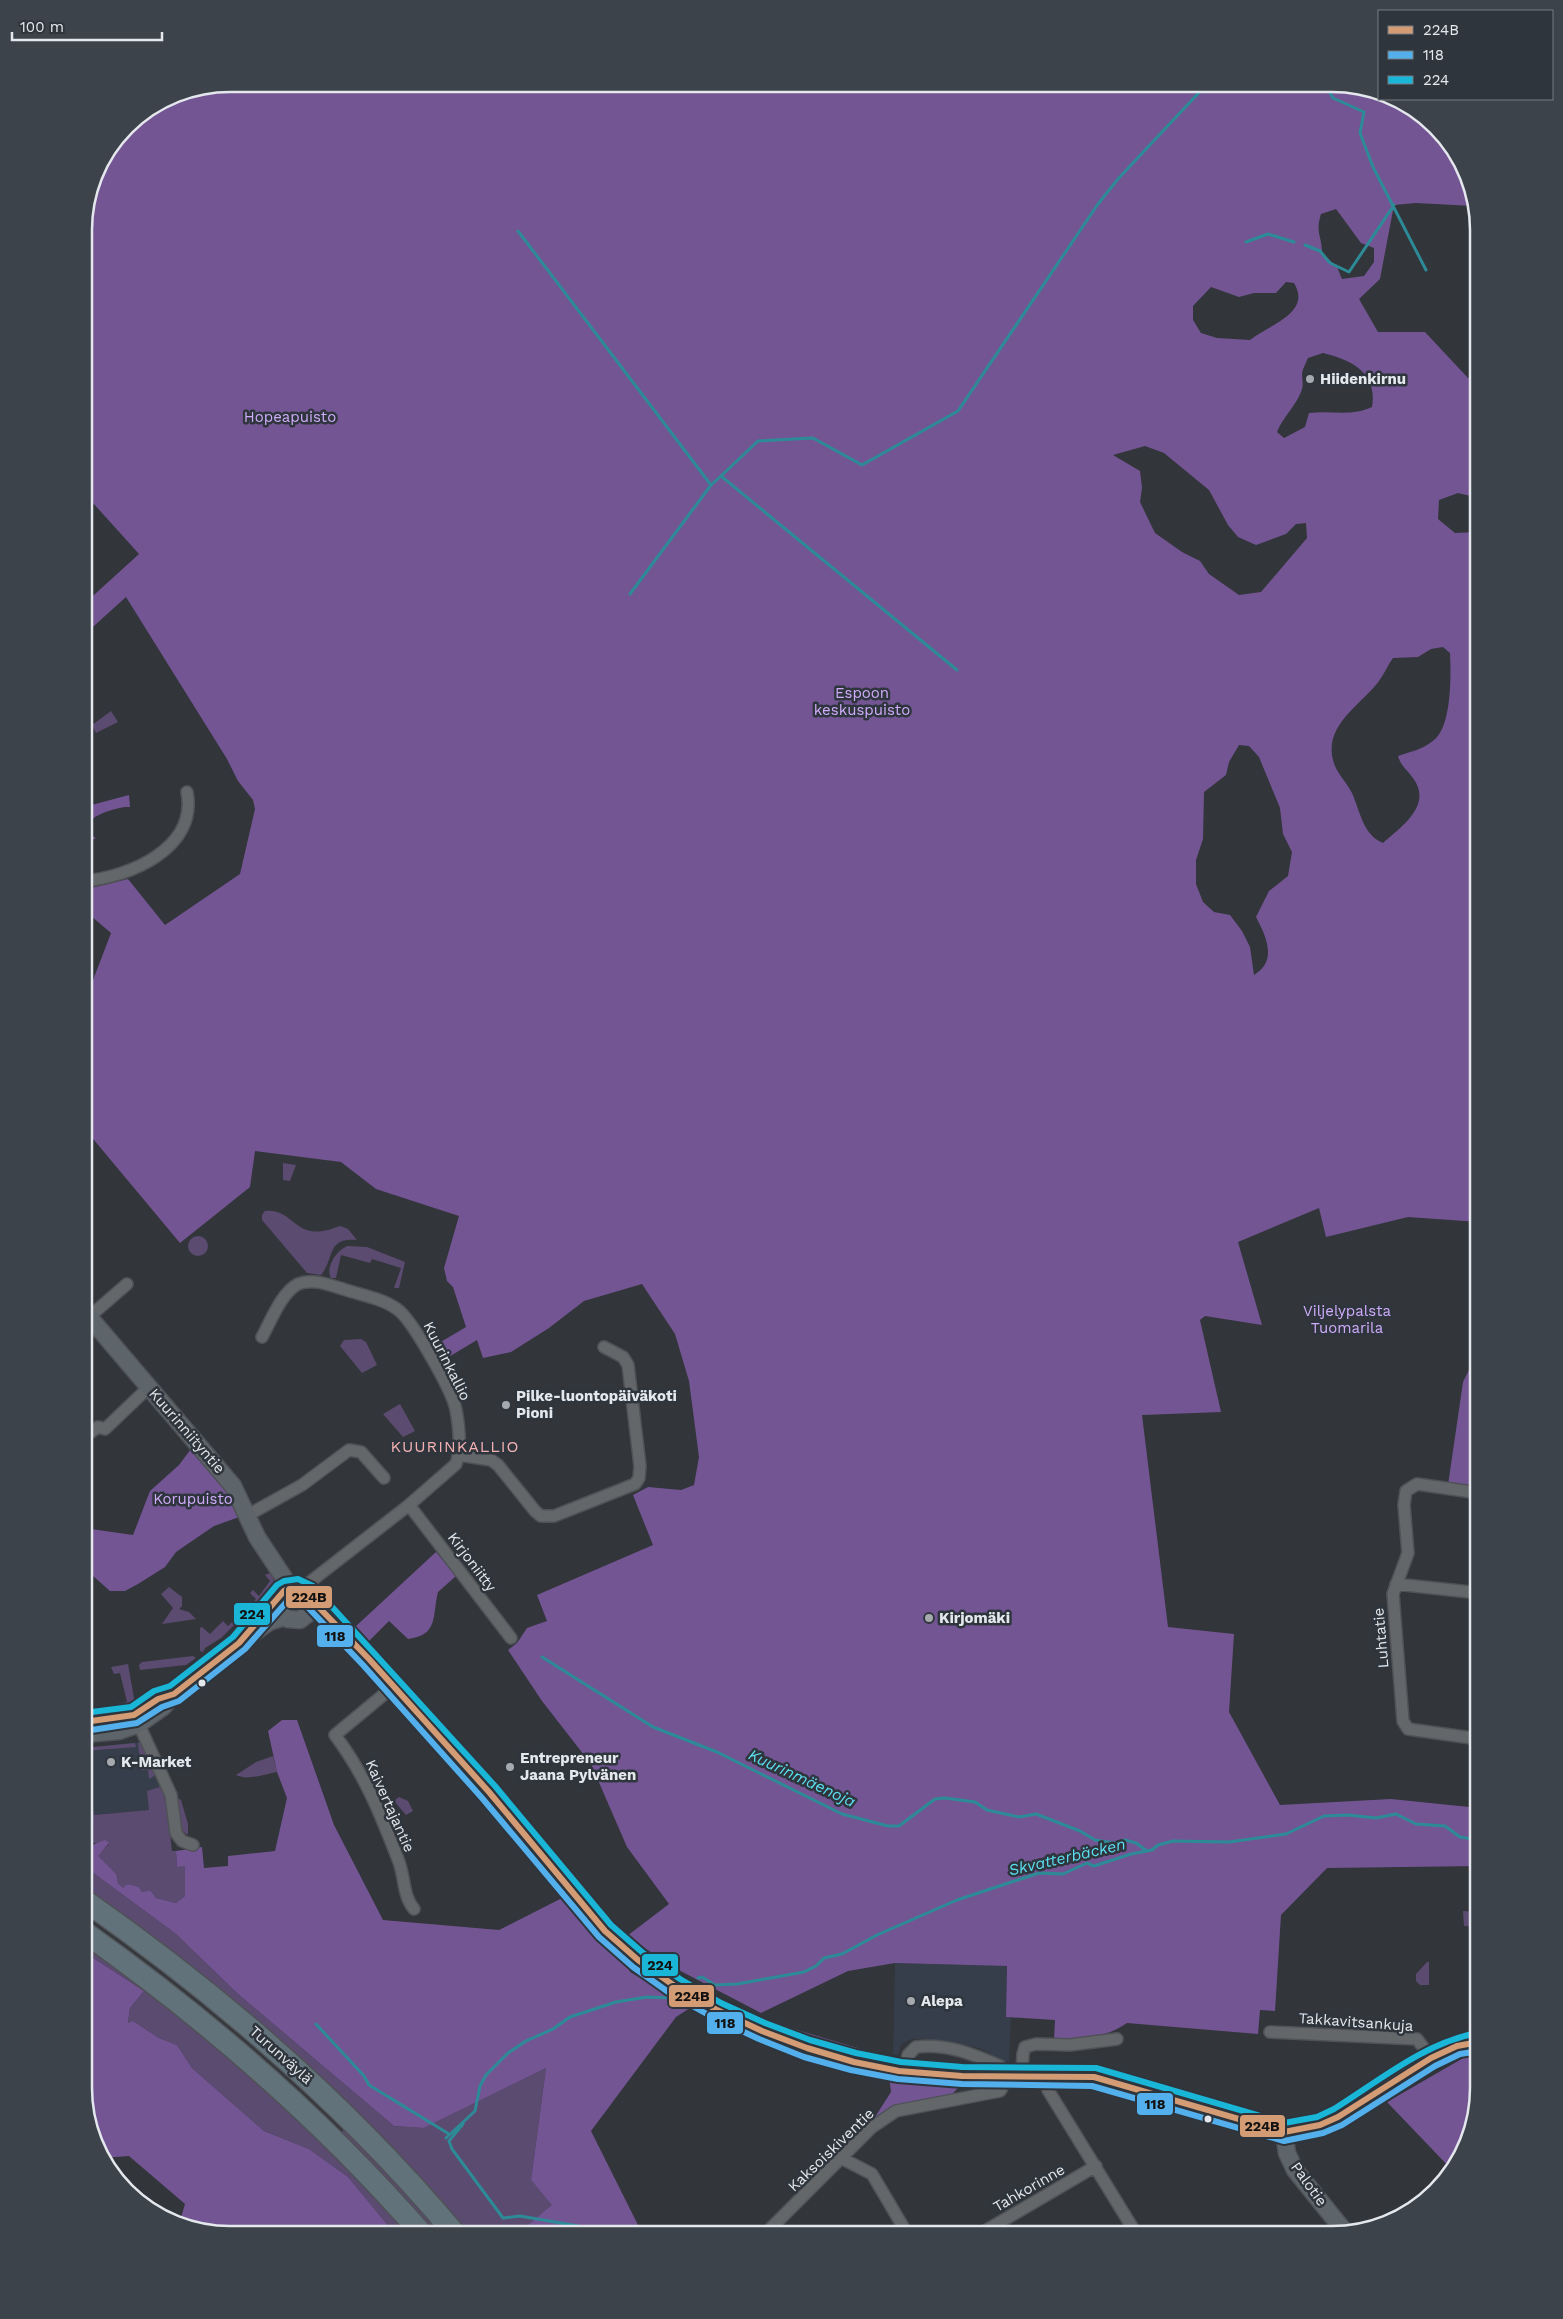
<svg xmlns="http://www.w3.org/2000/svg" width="1563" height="2319" font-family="'Work Sans',sans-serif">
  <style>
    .built { fill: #353e4a }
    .green { fill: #5c4b70 }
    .forest { fill: #735594; fill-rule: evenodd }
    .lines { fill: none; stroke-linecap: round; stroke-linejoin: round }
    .stream { stroke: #2d8b97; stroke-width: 3 }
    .street-casing { stroke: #4f5256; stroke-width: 14 }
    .secondary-casing { stroke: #4f5256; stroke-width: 19 }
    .highway-casing { stroke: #4f5256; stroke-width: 24 }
    .street { stroke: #63676a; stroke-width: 11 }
    .secondary { stroke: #5e656a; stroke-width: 16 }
    .highway { stroke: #62727b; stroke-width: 21 }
    .bus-1-casing { stroke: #2e353d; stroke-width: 10 }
    .bus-2-casing { stroke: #2e353d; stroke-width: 10 }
    .bus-3-casing { stroke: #2e353d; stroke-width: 10 }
    .bus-1 { stroke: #d39c74; stroke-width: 6 }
    .bus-2 { stroke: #53b0ec; stroke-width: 6 }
    .bus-3 { stroke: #1ab6d8; stroke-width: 6 }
    .poi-dot { fill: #a6a9ae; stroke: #2e353d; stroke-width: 2 }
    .bus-dot { fill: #e4e8ed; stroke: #2e353d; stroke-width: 2 }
    .labels { text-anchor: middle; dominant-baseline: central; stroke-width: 5; stroke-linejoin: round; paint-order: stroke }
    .poi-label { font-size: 15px; font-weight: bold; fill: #e4e8ed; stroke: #2e353d; text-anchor: start }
    .park-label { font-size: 15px; fill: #d0acfb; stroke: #2e353d }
    .street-label { font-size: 15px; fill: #e4e8ed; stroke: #2e353d }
    .neighbourhood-label { font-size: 16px; letter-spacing: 1px; fill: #f5b1b1; stroke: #2e353d }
    .water-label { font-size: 16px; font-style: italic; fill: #5cdff0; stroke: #2e353d }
    .rim { fill: none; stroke: #e4e8ed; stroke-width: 2.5 }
    .line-badge { stroke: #2e353d; stroke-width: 2 }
    .pale-badge-label { font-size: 14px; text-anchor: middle; font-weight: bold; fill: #111 }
  </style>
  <rect width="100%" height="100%" fill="#32353a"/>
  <path class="built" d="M141,1742L165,1788L149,1810L94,1815L92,1797L84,1795V1748Z
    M895,1963L1007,1966L1006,2017H1011L1009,2063L979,2048L925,2039H912L905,2042L901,2045L898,2055L893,2054Z"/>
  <path class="green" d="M111,711L118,722L96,733L92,725Z
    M283,1163L296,1165L290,1181L283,1180Z
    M265,1211C297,1208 292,1245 340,1226L348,1229L357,1240C326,1237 335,1258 321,1275L307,1273L262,1220V1215Z
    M188 1246a10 10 0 1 1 20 0a10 10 0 1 1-20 0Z
    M348,1246L367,1247L405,1262L399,1288H394L401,1268L372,1259L370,1263L341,1255L336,1278H331C325,1268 337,1249 348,1246Z
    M361,1339L366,1342L377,1365L362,1373L340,1346L344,1340Z
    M400,1404L415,1431L403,1437L383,1414Z
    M270,1573L274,1580L271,1588L221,1638L205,1648L203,1652L200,1651V1628L202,1627L210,1634L223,1621L228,1626L243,1612L237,1604L238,1603L245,1610L256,1599L250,1593L253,1590L259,1596L270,1581L265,1575Z
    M169,1587L182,1597V1606L179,1609L189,1612L196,1619L162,1624L173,1608L161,1594Z
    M193,1656L196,1658L186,1665L140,1670L139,1665L142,1662Z
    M128,1664L135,1704L120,1708L87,1710L86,1699L90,1709L127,1702L120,1673L114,1674L111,1667Z
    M91,1738L93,1747L135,1743L136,1747L84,1751V1739Z
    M141,1742L156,1775L149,1779L148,1770H141L138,1743Z
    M273,1756L277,1772C265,1774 248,1781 236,1775L256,1762Z
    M160,1787L165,1788L172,1851H176L177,1867L185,1865V1896L176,1903L156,1898L150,1890L142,1892L139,1887L128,1884L123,1889L97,1856L109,1844L94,1843L87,1847L84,1841L94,1821L90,1812L84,1813V1795L92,1797L94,1815L149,1810L147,1791Z
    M176,1797L181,1800L188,1824V1835L180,1829Z
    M399,1797L408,1801L413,1811L406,1815L394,1801Z
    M84,1866L176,1934L238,1994L394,2126L424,2128L546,2068L531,2180L553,2205L516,2235H468L441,2201L84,1891Z
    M1463,1911L1475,1912L1476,1927L1464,1926Z
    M84,1941L245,2066L354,2174L408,2235H396L348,2177L309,2149L264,2131L192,2068L177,2045L159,2038L133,2021L128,2024L130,2008L144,1991L84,1952Z
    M1427,1962H1429V1985H1420L1416,1981V1974Z
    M669,1970L715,1995L716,1999L697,1991L667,1971Z
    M778,2024L898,2060V2062L813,2044L777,2027Z
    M346,2129L389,2171L443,2235H435L341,2132Z"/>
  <path class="forest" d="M230,84H1342L1379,95V99H1390L1406,104L1460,157L1473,206L1416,203L1394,205L1380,279L1359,299L1378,332H1425L1468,378L1479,375V498L1458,493L1439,500L1438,519L1455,533L1479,532V1222L1408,1217L1326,1237L1319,1208L1238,1242L1262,1325L1205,1316L1200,1320L1221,1412L1142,1415L1168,1627L1234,1634L1229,1712L1280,1805L1391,1799L1479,1808V1866L1327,1868L1281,1915L1275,2011L1260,2010L1258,2034L1127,2023C1105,2038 1081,2040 1054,2040L1055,2020L1006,2017L1007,1966L895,1963L848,1971L761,2013L671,1966L627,1936L669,1904L627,1847L591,1764L542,1701L508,1650L517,1643L527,1628L547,1621L537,1595L653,1545L633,1495L648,1487L681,1490L694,1485L699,1457L689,1381L675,1334L642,1284L584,1301L549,1328L511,1352L483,1358L477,1340L442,1361L434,1346L466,1327L453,1287L447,1281L444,1268L459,1216L376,1189L341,1162L255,1151L250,1187L180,1243L84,1128V994L90,988L111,933L84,910L91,888L128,879L165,925L240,874L255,809L253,800L238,781L227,759L126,597L84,635V604L139,554L84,493V221L95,174L127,126L174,95ZM1336,209L1361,243L1374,248V262L1364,276L1342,279L1337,267L1322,253C1322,235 1315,233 1321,214ZM1286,282L1294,283C1312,313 1270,324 1250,340L1217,338L1201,333L1193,320V306L1211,287L1239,297L1254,293H1276ZM1323,353C1351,360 1378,372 1372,407C1352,417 1331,410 1309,413L1305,427L1284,438L1277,432C1283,417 1295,407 1301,392C1304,385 1302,380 1302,373C1303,368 1306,363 1308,358ZM1145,446L1164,453L1209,490L1228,525L1238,537L1256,545L1286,534L1296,524L1306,523L1307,538L1261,592L1239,595L1209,574L1200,561L1182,552L1155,533L1140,502L1142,488L1140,471L1113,455ZM1443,647L1450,653C1451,674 1452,726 1434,740C1424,749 1410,752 1398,756C1401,767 1409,771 1415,781C1431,807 1400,828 1383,843C1363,835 1360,811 1352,793C1346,781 1336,773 1333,760C1324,725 1361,705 1379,681C1384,674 1388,665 1393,658L1418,657L1431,649ZM1239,745L1249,746L1259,757L1280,808L1283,834L1292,852L1288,876L1269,891L1256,917C1266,936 1278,961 1254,975L1250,947L1242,931L1230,915L1214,912L1203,902L1196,884V860L1203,839L1204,792L1226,775L1229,762Z
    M129,795L130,807C120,806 95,814 89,822L88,834L96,838L84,844V807Z
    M1479,1350V1489L1448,1485L1463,1382Z
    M194,1445L221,1475L242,1516L214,1526L176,1552L165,1567L138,1584L125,1591H110L84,1568V1528L133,1535L150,1491L179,1465Z
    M436,1552L456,1576L438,1592C432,1616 439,1635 408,1639L389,1621L368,1642L355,1627Z
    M282,1720H297L334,1825L383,1920L499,1930L568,1895L628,1963L630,1972L659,1989L693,2006L676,2017L591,2131L643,2235H516L552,2205L531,2180L546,2068L424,2128L394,2126L238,1994L176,1934L84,1866V1813L90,1812L94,1821L84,1841L87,1847L105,1840L109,1843L98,1856L116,1874L118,1883L123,1888L128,1884L139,1887L142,1892L150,1890L156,1898L176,1903L185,1896V1866L177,1867L176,1851L202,1847L204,1868L228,1866V1856L275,1851L287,1798L277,1772L268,1731Z
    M84,1952L144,1991L130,2008L128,2023L133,2021L159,2038L177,2045L192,2068L264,2131L309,2149L348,2177L396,2235H221L180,2221L185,2204L129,2156L102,2158L84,2089Z
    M1479,2055V2089L1459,2162L1452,2170L1387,2102L1465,2057Z
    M889,2076L958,2088L952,2094L895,2106L875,2117L891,2092Z"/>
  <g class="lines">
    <path class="stream" d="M1325,84L1333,98L1364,112L1360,133L1373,167L1426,270
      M518,231L711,485L721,476L957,670
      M1246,242L1268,234L1294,242
      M1305,245L1320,251L1330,263L1349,272L1394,205
      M721,476L758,441L813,438L862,465L958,411L1098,204L1118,179L1207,84
      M630,594L711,485
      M542,1657L653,1727L717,1752L842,1814L888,1826H899L935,1799L945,1798L975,1802L987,1810L1019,1817L1036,1814L1080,1831L1095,1840L1114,1843L1125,1840L1136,1843L1147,1851
      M698,1978L702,1977L715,1985L737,1984L804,1972L816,1966L824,1958L842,1954L877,1935L957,1900L1039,1873L1063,1874L1087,1863L1094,1866L1131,1854L1152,1850L1158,1845L1173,1841L1229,1842L1286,1834L1324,1816L1348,1815L1376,1818L1396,1814L1416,1824L1445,1826L1460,1837L1479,1840
      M316,2024L364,2076L369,2085L449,2134
      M463,2124L449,2141L452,2149L503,2218L520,2216L590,2228
      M446,2138L475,2111L480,2086L486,2075L508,2053L526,2041L553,2029L570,2017L616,2002L647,1997L673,1998
      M600,2230L627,2235"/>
    <g class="street-casing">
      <path id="street" d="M84,881C130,877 198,848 187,792
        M84,1325L89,1317L127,1284
        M262,1337C271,1321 281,1293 298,1284C312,1278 329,1285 343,1289C360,1295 382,1298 397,1309C412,1319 453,1392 456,1410C459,1426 461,1449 456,1464L409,1505L310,1582L304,1589
        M84,1437L98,1427L105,1429L149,1387
        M459,1455L491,1460L498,1465L535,1511L541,1516H554L635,1484L639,1478L640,1466L628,1365L623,1357L604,1347
        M409,1505L511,1638
        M248,1515L302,1485L349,1450L361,1452L384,1478
        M1396,1584L1479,1593
        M394,1686L335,1735C365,1775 381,1815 399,1862C405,1879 403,1896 414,1909
        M136,1718L171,1795L176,1833L182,1841L193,1845
        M1479,1739L1408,1729L1403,1721L1393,1594L1408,1553L1404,1505L1406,1491L1417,1484L1479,1493
        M1270,2032L1417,2039L1431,2058
        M1022,2075L1023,2054L1025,2047L1036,2044L1070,2045L1117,2039
        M1046,2075L1048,2090L1137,2235
        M843,2159L872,2174L908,2235
        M764,2235L871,2128L896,2111L1000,2091C1005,2085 1005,2072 1000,2066C973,2054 946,2043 916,2047L908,2055L905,2071
        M978,2235L1096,2166"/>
    </g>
    <g class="secondary-casing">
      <path id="secondary" d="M84,1311L233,1486L257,1537L290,1587
        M311,1600L369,1659L489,1792L605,1931C685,2011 830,2070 943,2075C994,2078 1044,2072 1094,2077L1284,2132L1320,2125L1338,2117L1431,2058L1457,2046L1479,2042
        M256,1623L284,1591C300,1581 316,1594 310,1612L300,1620L287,1619L278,1609L280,1596
        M84,1722C106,1720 129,1720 147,1707
        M84,1734L119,1731L139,1724L163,1707L174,1694L239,1643L269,1622L284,1617
        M1284,2132L1287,2153L1295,2170L1345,2232"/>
    </g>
    <g class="highway-casing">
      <path id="highway" d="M84,1900C221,1996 348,2106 456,2235
        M84,1932C208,2020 323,2120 423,2235"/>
    </g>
    <use href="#street" class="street"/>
    <use href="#secondary" class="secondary"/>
    <use href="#highway" class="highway"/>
    <g class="bus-1-casing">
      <path id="bus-1" d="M84,1722L134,1715L158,1699L174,1694L239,1643L284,1591L292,1587L300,1588L369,1659L489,1792L605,1931L638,1960L676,1987L717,2010L762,2031L807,2048L854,2062L899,2071L962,2076L1094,2077L1284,2132L1320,2125L1338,2117L1431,2058L1457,2046L1479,2042"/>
    </g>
    <g class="bus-2-casing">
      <path id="bus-2" d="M85,1731L137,1723L162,1707L179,1701L245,1649L290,1598L297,1596L363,1665L482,1798L599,1937L633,1967L671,1994L714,2018L759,2039L804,2057L851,2070L898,2079L962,2084L1092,2086L1284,2141L1323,2133L1342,2125L1435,2066L1460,2054L1479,2051"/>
    </g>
    <g class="bus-3-casing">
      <path id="bus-3" d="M84,1713L131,1707L154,1691L170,1686L233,1637L277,1585L284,1581L298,1579L313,1586L495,1786L611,1925L643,1953L680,1979L721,2003L765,2023L810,2040L856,2053L901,2062L962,2067L1096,2068L1284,2123L1317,2117L1334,2109C1379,2081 1424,2043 1477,2033"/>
    </g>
    <use href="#bus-1" class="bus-1"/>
    <use href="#bus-2" class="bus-2"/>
    <use href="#bus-3" class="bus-3"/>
  </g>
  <g class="poi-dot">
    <circle cx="1310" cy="379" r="5"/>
    <circle cx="506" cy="1405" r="5"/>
    <circle cx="929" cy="1618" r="5"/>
    <circle cx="111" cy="1762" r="5"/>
    <circle cx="510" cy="1767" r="5"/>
    <circle cx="911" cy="2001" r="5"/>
  </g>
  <g class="bus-dot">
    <circle cx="202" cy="1683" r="4.5"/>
    <circle cx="1208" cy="2119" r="4.5"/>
  </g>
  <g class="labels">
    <g class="poi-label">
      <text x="1320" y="379">Hiidenkirnu</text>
      <text x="516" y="1396">Pilke-luontopäiväkoti<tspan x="516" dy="17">Pioni</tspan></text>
      <text x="939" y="1618">Kirjomäki</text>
      <text x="520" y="1758">Entrepreneur<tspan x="520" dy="17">Jaana Pylvänen</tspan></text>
      <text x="121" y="1762">K-Market</text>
      <text x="921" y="2001">Alepa</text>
    </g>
    <g class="park-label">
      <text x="290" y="417">Hopeapuisto</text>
      <text x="862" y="693">Espoon<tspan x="862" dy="17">keskuspuisto</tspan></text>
      <text x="1347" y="1311">Viljelypalsta<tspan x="1347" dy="17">Tuomarila</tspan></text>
      <text x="193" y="1499">Korupuisto</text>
    </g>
    <g class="street-label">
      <text transform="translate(447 1361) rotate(63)">Kuurinkallio</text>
      <text transform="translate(187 1431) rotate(49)">Kuurinniityntie</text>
      <text transform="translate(472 1562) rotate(53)">Kirjoniitty</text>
      <text transform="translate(1381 1638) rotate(-95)">Luhtatie</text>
      <text transform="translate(390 1806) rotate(66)">Kaivertajantie</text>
      <text transform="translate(1356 2022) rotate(4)">Takkavitsankuja</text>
      <text transform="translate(281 2055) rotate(42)">Turunväylä</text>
      <text transform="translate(831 2150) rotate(-44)">Kaksoiskiventie</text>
      <text transform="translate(1309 2184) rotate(54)">Palotie</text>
      <text transform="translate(1029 2188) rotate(-30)">Tahkorinne</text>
    </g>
    <g class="neighbourhood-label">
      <text x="455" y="1446">KUURINKALLIO</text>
    </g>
    <g class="water-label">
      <text transform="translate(802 1778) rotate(25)">Kuurinmäenoja</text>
      <text transform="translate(1067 1857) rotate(-13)">Skvatterbäcken</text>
    </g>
  </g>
  <path d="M0 0H1563V2319H0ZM230 92H1332A138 138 0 0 1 1470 230V2088A138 138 0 0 1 1332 2226H230A138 138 0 0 1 92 2088V230A138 138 0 0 1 230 92Z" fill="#3d434b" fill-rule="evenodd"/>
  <path class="rim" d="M230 92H1332A138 138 0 0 1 1470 230V2088A138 138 0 0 1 1332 2226H230A138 138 0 0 1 92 2088V230A138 138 0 0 1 230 92Z"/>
  <g class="line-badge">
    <rect x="285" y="1585" width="48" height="24" rx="5" fill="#d39c74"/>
    <rect x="233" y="1602" width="38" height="24" rx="5" fill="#1ab6d8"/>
    <rect x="316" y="1624" width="38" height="24" rx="5" fill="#53b0ec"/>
    <rect x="641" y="1953" width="38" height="24" rx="5" fill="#1ab6d8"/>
    <rect x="668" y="1984" width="47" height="24" rx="5" fill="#d39c74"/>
    <rect x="706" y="2011" width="38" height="24" rx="5" fill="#53b0ec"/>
    <rect x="1136" y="2092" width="38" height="24" rx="5" fill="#53b0ec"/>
    <rect x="1239" y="2114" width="47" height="24" rx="5" fill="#d39c74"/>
  </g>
  <g class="pale-badge-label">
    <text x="309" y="1602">224B</text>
    <text x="252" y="1619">224</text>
    <text x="335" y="1641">118</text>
    <text x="660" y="1970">224</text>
    <text x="692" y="2001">224B</text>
    <text x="725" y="2028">118</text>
    <text x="1155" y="2109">118</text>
    <text x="1262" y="2131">224B</text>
  </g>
  <rect x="1378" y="10" width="175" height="90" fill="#2e353d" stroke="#777d83"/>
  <rect x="1388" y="26" width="25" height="8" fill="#d39c74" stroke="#777d83"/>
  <text x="1423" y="35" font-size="15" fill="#e4e8ed">224B</text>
  <rect x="1388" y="51" width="25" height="8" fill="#53b0ec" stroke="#777d83"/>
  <text x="1423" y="60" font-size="15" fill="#e4e8ed">118</text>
  <rect x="1388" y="76" width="25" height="8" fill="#1ab6d8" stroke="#777d83"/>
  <text x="1423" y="85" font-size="15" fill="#e4e8ed">224</text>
  <path d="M12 32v8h150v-8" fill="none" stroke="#e4e8ed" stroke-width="2.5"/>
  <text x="20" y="32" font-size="15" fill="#e4e8ed" stroke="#2e353d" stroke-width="4" paint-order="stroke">100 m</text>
</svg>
